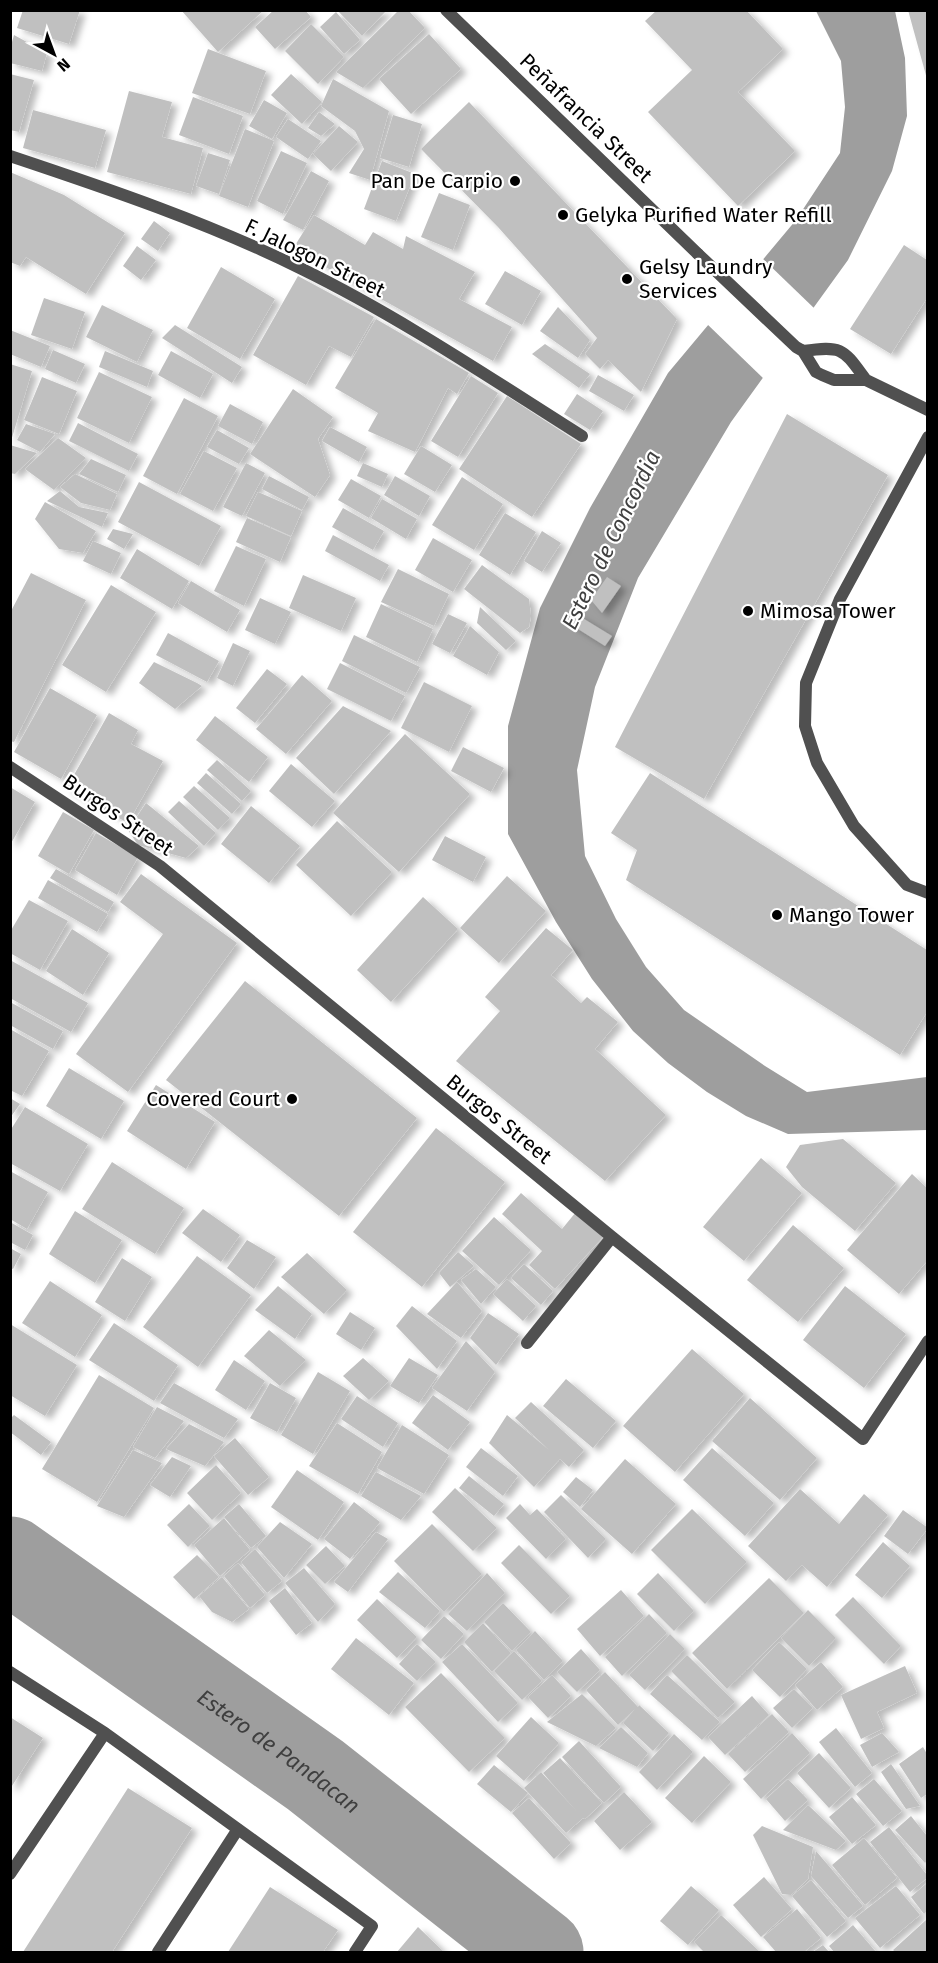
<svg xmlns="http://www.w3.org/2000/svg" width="938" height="1963" font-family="'Fira Sans',sans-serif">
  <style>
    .water { fill: #9e9e9e }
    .pier { fill: #fff }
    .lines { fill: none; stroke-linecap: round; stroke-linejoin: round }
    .river { stroke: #9e9e9e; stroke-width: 87 }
    .building { fill: #c0c0c0; filter: url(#shadow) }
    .service { stroke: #505050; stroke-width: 12 }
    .minor { stroke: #505050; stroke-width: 12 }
    .poi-dot { fill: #000; stroke: #fff; stroke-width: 2 }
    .labels { text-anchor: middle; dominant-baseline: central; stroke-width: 4.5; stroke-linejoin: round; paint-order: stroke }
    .street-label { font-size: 21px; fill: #000; stroke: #fff }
    .poi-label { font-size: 21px; fill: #000; stroke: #fff; text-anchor: start }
    .water-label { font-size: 22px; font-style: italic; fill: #3f3f3f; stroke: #fff }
  </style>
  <defs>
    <filter id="shadow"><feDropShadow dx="6" dy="4" stdDeviation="3" flood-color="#0004"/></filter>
  </defs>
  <rect width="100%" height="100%" fill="#fff"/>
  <path class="water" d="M816,11H895L905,58L907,116L892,171L848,260L731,422L638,578L595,687L577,770L585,856L616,919L646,967L684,1010L765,1066L807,1092L927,1077V1130L788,1134L746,1116L707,1092L668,1063L633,1031L592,979L556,922L508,834V726L540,608L590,508L668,373L796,220L840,153L845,107L841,61Z"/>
  <path class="pier" d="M761,257L816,310L765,380L706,323Z"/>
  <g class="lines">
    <path class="river" id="s1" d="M10,1560L315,1775L540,1952"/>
  </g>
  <path class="building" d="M23,10H80L69,44L17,28Z
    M181,10H264L218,52Z
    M274,10H305L311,17L275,49L255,27Z
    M337,10H387L362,36Z
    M399,10H408L425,28L363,88L336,72Z
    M657,10H746L783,49L738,92L795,151L738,206L648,112L692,70L645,21Z
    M908,10H927V79Z
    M336,12L360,40L344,54L320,27Z
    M311,24L344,57L318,84L285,51Z
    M429,34L461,69L411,114L379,79Z
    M14,35L47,53L42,71L10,63V49Z
    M208,49L266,71L250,114L192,93Z
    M10,74L34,80L19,132L10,130Z
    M291,74L322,102L302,124L271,95Z
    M333,79L389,111L370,180L349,173L364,149L355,131L321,106Z
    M129,91L172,102L162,137L203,148L191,194L107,172Z
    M193,97L243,116L229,154L179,135Z
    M264,100L287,113L272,139L249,126Z
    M469,102L677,319L641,392L608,360L600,369L585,354L597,338L498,227L421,149Z
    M33,110L106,130L95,168L23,148Z
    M319,112L335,124L321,136L308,128Z
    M393,115L422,124L409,167L380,158Z
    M288,119L321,141L308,159L276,137Z
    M339,126L358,142L331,171L313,154Z
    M245,129L274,141L248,207L219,196Z
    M281,151L307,163L283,214L257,201Z
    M208,153L230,160L219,194L196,186Z
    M382,161L415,174L396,221L364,209Z
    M311,171L329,181L303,230L283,220Z
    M10,172L64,195L125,233L86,294L26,257L20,266L10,262Z
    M439,193L470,205L453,250L421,237Z
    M314,215L365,245L373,232L403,249L406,236L475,272L459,299L512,327L493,361L345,279L294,247Z
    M154,221L170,233L158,251L141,239Z
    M904,245L927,260V298L891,354L850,329Z
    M137,246L156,260L141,280L123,266Z
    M221,267L275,299L240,359L187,328Z
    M505,271L541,291L522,325L485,304Z
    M298,276L374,317L351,357L329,346L306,385L253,355Z
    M44,298L85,312L72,349L31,335Z
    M102,305L153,330L137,362L86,337Z
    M558,307L590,340L578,358L540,331Z
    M376,319L469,373L457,394L448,388L415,452L368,431L378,413L335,388Z
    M175,325L242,367L232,383L162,338Z
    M10,330L50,346L41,367L10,354Z
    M545,344L590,374L579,388L532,354Z
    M53,350L85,364L76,383L45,369Z
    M105,351L153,371L147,387L99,367Z
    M171,351L213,374L200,398L158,375Z
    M10,364L32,371L11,441H10Z
    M99,372L152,397L129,443L77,418Z
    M598,375L634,395L624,411L589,391Z
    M471,376L498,393L458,457L431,441Z
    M42,377L77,391L59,434L24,420Z
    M293,389L333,417L318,439L330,475L315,497L250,454Z
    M577,394L603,411L590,430L564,414Z
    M507,396L581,444L532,517L459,469Z
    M184,398L218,416L177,494L143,476Z
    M230,404L263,422L252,444L218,426Z
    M787,414L888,475L704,799L615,747Z
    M78,423L138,454L129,471L69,441Z
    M26,424L55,434L40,452L17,440Z
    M330,427L367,447L359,462L322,441Z
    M217,430L249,448L239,464L207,447Z
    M58,438L86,458L54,490L25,469Z
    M10,445L37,453L15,474L10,473Z
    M421,446L452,465L435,492L404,474Z
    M204,451L237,468L213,511L180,494Z
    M91,459L126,475L118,492L79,474Z
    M246,463L265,473L242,516L223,507Z
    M363,463L388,474L382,487L357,476Z
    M75,474L117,494L110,510L81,503L60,487Z
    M269,476L309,497L302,510L262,489Z
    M395,476L430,496L419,516L384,495Z
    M462,477L503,504L474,550L432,525Z
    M351,479L381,496L369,518L338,500Z
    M139,482L221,526L199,566L118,522Z
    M60,491L79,507L108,513L102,527L47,501Z
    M258,492L302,511L291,536L246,516Z
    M382,499L417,519L406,539L371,518Z
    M45,502L96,531L83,553L59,549L35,519Z
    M343,508L384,531L373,550L332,527Z
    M505,513L536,532L510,575L479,555Z
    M247,518L291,537L280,562L236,542Z
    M113,529L133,534L124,549L107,539Z
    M542,531L561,543L542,572L524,561Z
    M333,535L389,565L380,581L325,551Z
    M433,538L472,560L453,592L415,570Z
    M93,541L121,553L111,574L83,561Z
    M236,546L266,559L244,606L214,591Z
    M137,549L189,581L172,609L120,578Z
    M482,565L529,599L531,616L529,627L520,633L464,589Z
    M398,569L449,594L434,626L381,602Z
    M31,573L86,600L14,742L10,741V613Z
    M303,575L356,598L341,631L289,608Z
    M607,577L621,586L602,613L591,600Z
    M191,581L240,610L227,632L178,603Z
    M111,585L156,612L106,692L62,665Z
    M260,598L291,612L275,644L245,630Z
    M381,604L433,629L417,662L366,637Z
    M480,607L516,641L506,650L477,623Z
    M448,614L467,623L450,653L432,644Z
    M576,614L612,636L605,646L570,624Z
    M470,626L499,652L487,675L453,656Z
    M168,633L219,661L207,682L156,655Z
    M354,635L420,667L406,693L342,661Z
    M233,643L250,651L233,686L217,678Z
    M154,662L197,683L202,686L175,709L139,683Z
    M340,663L405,696L391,721L327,689Z
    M267,669L287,684L255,723L236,708Z
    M302,675L332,701L286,754L256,729Z
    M424,682L472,706L449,752L401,728Z
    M50,688L97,715L61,779L14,752Z
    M343,706L391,731L334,794L296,758Z
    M109,713L138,730L131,744L163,761L128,823L66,789Z
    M215,716L268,757L249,782L196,740Z
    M405,734L470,794L399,872L333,813Z
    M463,747L504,768L491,792L451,771Z
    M217,760L251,791L242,801L207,770Z
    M291,764L335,801L312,827L269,791Z
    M206,773L241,804L232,814L197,783Z
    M650,773L927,950V1012L900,1055L626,880L637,850L611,833Z
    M194,786L230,818L218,830L183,797Z
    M10,787L35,802L10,845Z
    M179,801L216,833L204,846L168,812Z
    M146,803L199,846L186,858L138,845L128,830Z
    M251,806L300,846L269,883L221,844Z
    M63,812L94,830L69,874L38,856Z
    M337,821L392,872L351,916L296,865Z
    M96,833L138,857L117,895L75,870Z
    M445,836L486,857L473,882L432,860Z
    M56,869L114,902L108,912L50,878Z
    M141,874L237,943L128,1092L76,1054L163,934L120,902Z
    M507,876L546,911L499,963L460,928Z
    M48,880L108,914L97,932L38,898Z
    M423,897L458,929L391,1002L357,970Z
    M29,900L68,921L40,970L10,953V932Z
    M546,928L573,950L551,975L581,1003L587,997L618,1022L595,1049L666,1115L605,1181L456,1061L500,1011L485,997Z
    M72,929L109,953L83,995L46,971Z
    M10,960L88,1003L71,1032L10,998Z
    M245,981L417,1118L339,1216L166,1080Z
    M10,1002L63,1031L53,1049L10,1025Z
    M10,1029L49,1051L22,1096L10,1090Z
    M69,1068L124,1101L101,1139L46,1106Z
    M156,1085L215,1122L186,1169L127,1131Z
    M10,1098L20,1104L10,1118Z
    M25,1107L88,1144L60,1191L10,1163V1131Z
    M436,1128L505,1182L422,1287L353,1232Z
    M843,1139L896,1183L855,1231L802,1187L786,1167L800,1145Z
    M761,1158L802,1193L744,1261L703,1227Z
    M112,1162L184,1208L155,1254L82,1209Z
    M10,1171L48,1192L27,1229L10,1219Z
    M912,1174L927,1188V1261L899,1294L847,1250Z
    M521,1193L562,1229L576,1212L603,1237L555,1289L529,1265L542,1251L502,1214Z
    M203,1209L240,1235L221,1262L182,1233Z
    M75,1211L122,1240L95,1283L49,1254Z
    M494,1217L531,1250L499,1285L462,1251Z
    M10,1222L33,1235L25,1250L10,1242Z
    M793,1225L844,1268L798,1322L747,1280Z
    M247,1240L276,1257L254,1289L227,1268Z
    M10,1248L21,1254L13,1269L10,1268Z
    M458,1252L474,1266L450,1287L439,1273Z
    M307,1253L347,1290L324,1314L281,1277Z
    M197,1256L251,1295L198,1367L143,1327Z
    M122,1258L152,1277L125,1321L95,1302Z
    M524,1264L553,1291L541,1305L511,1278Z
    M476,1269L496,1287L481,1304L461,1280Z
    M507,1279L536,1306L523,1321L493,1294Z
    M50,1281L102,1315L75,1357L22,1323Z
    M457,1282L482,1311L461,1338L427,1314Z
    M278,1286L312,1314L295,1339L255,1310Z
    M845,1286L906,1334L864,1388L803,1340Z
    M412,1306L457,1341L437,1369L396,1326Z
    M350,1312L375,1328L361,1350L336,1334Z
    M488,1313L519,1334L496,1365L470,1338Z
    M114,1323L178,1365L154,1401L89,1360Z
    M10,1324L77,1365L45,1416L10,1395Z
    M269,1330L306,1360L280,1386L244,1356Z
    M466,1341L495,1372L467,1411L432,1388Z
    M692,1349L744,1394L675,1472L623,1426Z
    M363,1358L389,1381L369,1400L343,1376Z
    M409,1358L438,1375L419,1403L390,1386Z
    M234,1360L265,1381L246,1410L215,1390Z
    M318,1372L350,1391L313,1454L281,1435Z
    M99,1375L154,1408L97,1502L42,1469Z
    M566,1379L616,1421L593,1448L543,1406Z
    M174,1383L238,1419L224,1438L160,1403Z
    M270,1383L296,1398L277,1432L250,1418Z
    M433,1395L470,1422L448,1450L412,1423Z
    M357,1396L398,1423L383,1447L341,1419Z
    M750,1398L817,1458L780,1500L712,1441Z
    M531,1402L584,1450L569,1467L560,1459L534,1487L489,1443L507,1415L549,1450L515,1418Z
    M157,1407L184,1421L155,1458L133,1447Z
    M14,1415L51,1442L41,1455L10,1432V1419Z
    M337,1423L382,1452L358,1494L309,1466Z
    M189,1424L224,1442L205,1466L166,1449Z
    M402,1425L449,1455L424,1494L377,1468Z
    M235,1438L269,1477L248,1495L214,1456Z
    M481,1448L518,1476L503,1496L466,1467Z
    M712,1448L774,1503L745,1536L683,1480Z
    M133,1450L162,1463L124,1517L97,1506Z
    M172,1457L191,1466L170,1497L150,1485Z
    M625,1459L676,1504L632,1554L581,1509Z
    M216,1465L241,1493L212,1520L187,1493Z
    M297,1470L344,1502L318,1540L271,1507Z
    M376,1472L421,1496L401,1520L361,1496Z
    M469,1476L504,1504L494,1516L459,1488Z
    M576,1477L593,1490L580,1507L563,1492Z
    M455,1488L497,1528L473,1551L432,1512Z
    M800,1489L839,1524L864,1494L888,1515L827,1587L802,1565L786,1581L748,1546Z
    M561,1495L606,1539L588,1558L544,1512Z
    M354,1502L380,1522L350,1559L324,1539Z
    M189,1504L210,1526L188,1547L167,1525Z
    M239,1504L266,1536L251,1548L224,1517Z
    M520,1504L530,1515L537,1509L566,1539L546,1559L506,1518Z
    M692,1509L747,1562L705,1604L651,1550Z
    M903,1510L928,1528L908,1554L884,1536Z
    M224,1518L250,1550L220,1576L194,1545Z
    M280,1522L312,1544L284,1578L257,1547Z
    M432,1524L482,1574L444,1612L394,1561Z
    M376,1532L388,1539L348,1592L334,1582Z
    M883,1542L910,1566L882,1598L855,1575Z
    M519,1545L570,1596L551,1614L501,1563Z
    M326,1546L345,1566L325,1584L306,1565Z
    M255,1549L282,1581L267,1593L241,1562Z
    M197,1555L219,1577L194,1599L173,1577Z
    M238,1563L265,1595L250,1608L224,1576Z
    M304,1568L335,1604L318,1622L285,1583Z
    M398,1572L440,1611L425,1628L379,1592Z
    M487,1573L505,1593L467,1631L448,1614Z
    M658,1573L694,1611L674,1631L637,1594Z
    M222,1577L249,1609L232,1622L212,1612L199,1596Z
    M769,1578L804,1613L727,1689L692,1653Z
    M285,1588L312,1623L296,1635L269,1601Z
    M621,1590L644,1616L600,1656L577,1629Z
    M853,1597L901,1646L884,1664L835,1615Z
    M377,1599L417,1637L397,1658L357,1620Z
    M503,1603L531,1632L512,1651L484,1622Z
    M808,1610L836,1638L809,1666L781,1638Z
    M649,1614L667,1633L622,1676L605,1657Z
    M444,1616L464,1634L441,1659L421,1640Z
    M483,1623L511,1653L492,1672L464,1642Z
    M535,1631L563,1661L544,1680L516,1650Z
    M670,1634L685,1649L645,1690L629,1675Z
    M356,1638L414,1683L389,1715L331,1669Z
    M779,1642L807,1669L780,1697L752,1670Z
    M417,1644L436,1662L417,1681L399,1664Z
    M462,1644L518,1703L498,1722L442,1662Z
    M581,1649L600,1670L577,1692L557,1672Z
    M514,1651L542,1681L522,1700L494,1671Z
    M687,1655L735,1702L718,1718L671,1671Z
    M821,1662L843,1687L817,1710L795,1685Z
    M905,1666L917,1693L877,1712L884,1728L861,1739L841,1695Z
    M605,1672L638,1707L639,1705L669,1733L653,1751L623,1723L635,1709L618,1725L586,1690Z
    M441,1673L505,1738L469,1772L405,1707Z
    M552,1675L571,1696L548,1718L528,1697Z
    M667,1675L720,1722L702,1740L650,1694Z
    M794,1689L813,1708L792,1728L773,1708Z
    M582,1694L616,1728L596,1746L547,1722Z
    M752,1696L769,1715L725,1755L708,1737Z
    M772,1714L789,1732L745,1772L728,1754Z
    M10,1717L43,1738L10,1789Z
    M531,1717L559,1743L524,1781L496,1756Z
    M621,1727L648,1753L637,1767L599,1748Z
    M836,1728L872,1773L855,1787L819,1742Z
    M792,1733L810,1753L761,1799L743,1779Z
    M882,1733L899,1752L872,1767L860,1745Z
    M674,1734L693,1752L657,1790L639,1772Z
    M579,1741L621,1787L604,1803L562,1757Z
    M923,1747L927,1754V1794L921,1798L899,1764Z
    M819,1753L851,1788L829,1808L797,1773Z
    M704,1756L731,1782L692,1823L665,1798Z
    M560,1758L602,1803L585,1819L583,1818L566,1833L524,1788L541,1772L579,1814L543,1773Z
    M891,1764L920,1806L906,1809L881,1772Z
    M494,1765L528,1793L511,1812L477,1784Z
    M788,1779L808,1800L785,1821L766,1799Z
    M874,1779L902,1811L883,1826L856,1794Z
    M128,1788L192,1828L112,1952H23Z
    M624,1792L652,1822L620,1850L594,1821Z
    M852,1797L876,1825L852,1844L829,1817Z
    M529,1798L571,1843L554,1859L512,1813Z
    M808,1805L846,1841L836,1850L783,1830Z
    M911,1816L927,1836V1861L925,1863L895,1830Z
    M762,1826L813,1847L808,1879L791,1895L782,1894L753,1835Z
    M889,1827L927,1875V1878L910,1892L870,1842Z
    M864,1838L897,1878L865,1905L832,1865Z
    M816,1851L863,1906L848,1918L811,1876Z
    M764,1877L792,1909L761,1937L733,1905Z
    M811,1880L846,1921L827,1937L792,1896Z
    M927,1883V1911L924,1914L911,1897Z
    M691,1886L719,1910L688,1945L660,1921Z
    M896,1886L920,1915L880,1948L855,1918Z
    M270,1887L338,1930L323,1952H228Z
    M797,1909L821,1938L804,1952H776L763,1937Z
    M721,1915L759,1951L757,1952H704L694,1942Z
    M926,1920L927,1922V1952H895L893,1950Z
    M853,1925L876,1952H834L829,1946Z
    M418,1927L444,1952H397Z
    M823,1945L829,1952H813Z"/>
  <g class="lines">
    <path class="service" d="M10,156C109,189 209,223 302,269C400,317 490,378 582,436
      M698,254L796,347L803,351L816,372L822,375L834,380H866L928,410
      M803,351C843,345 843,349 866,380
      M928,437L840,599L806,683L805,726L817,763L854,826L907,885L928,893"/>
    <path class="minor" d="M446,10L698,254
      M10,767L160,866L612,1237L863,1439L928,1341
      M527,1343L612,1237
      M10,1672L105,1733L372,1926L355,1952
      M10,1874L105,1733
      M158,1952L238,1829"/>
  </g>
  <g class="poi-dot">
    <circle cx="515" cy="181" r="6"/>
    <circle cx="563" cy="215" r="6"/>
    <circle cx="627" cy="279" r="6"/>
    <circle cx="748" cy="611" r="6"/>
    <circle cx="777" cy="915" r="6"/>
    <circle cx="292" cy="1099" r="6"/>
  </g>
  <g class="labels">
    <g class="street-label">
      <text transform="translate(586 118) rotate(44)">Peñafrancia Street</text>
      <text transform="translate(315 258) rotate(26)">F. Jalogon Street</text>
      <text transform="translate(118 815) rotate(34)">Burgos Street</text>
      <text transform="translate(499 1119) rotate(39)">Burgos Street</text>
    </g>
    <g class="poi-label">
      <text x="503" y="181" text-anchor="end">Pan De Carpio</text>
      <text x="575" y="215">Gelyka Purified Water Refill</text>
      <text x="639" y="267">Gelsy Laundry<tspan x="639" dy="24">Services</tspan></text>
      <text x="760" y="611">Mimosa Tower</text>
      <text x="789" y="915">Mango Tower</text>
      <text x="280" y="1099" text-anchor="end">Covered Court</text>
    </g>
    <g class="water-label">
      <text transform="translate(611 540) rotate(-64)">Estero de Concordia</text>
      <text stroke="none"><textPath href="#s1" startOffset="330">Estero de Pandacan</textPath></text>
    </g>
  </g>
  <rect width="938" height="1963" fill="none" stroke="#000000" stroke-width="24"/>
  <g transform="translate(54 54) rotate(139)" stroke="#ffffff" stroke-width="4.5" paint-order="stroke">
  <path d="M0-4.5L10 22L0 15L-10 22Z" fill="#000000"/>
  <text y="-9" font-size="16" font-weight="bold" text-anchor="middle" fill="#000000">N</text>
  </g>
</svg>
